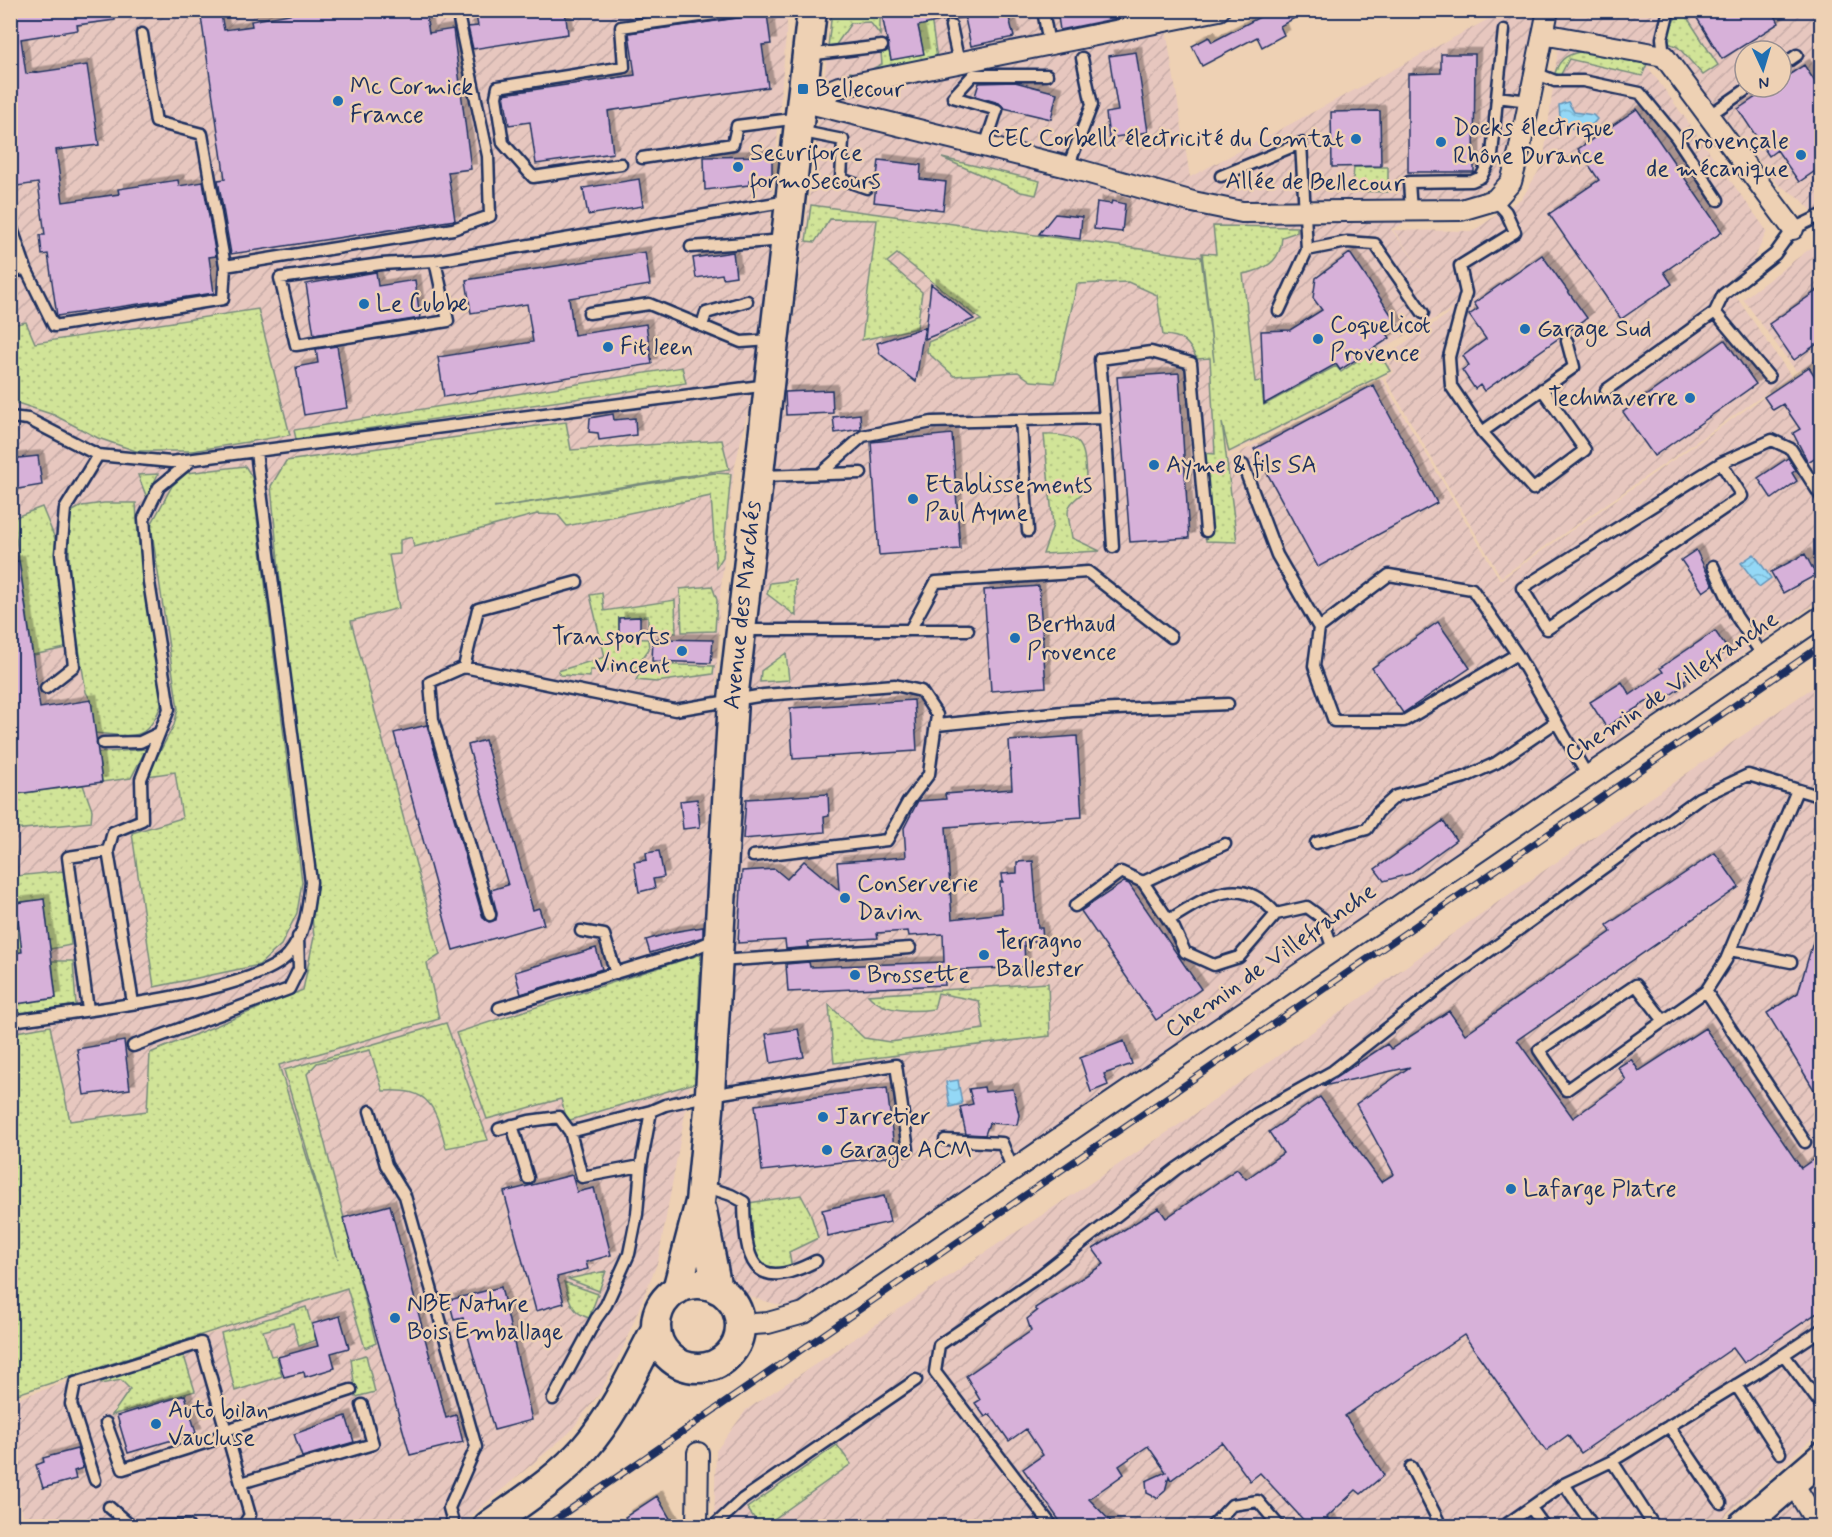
<svg xmlns="http://www.w3.org/2000/svg" width="1832" height="1537" font-family="Mynerve,sans-serif">
  <style>
    .industrial { fill: url(#industrial-furrows); fill-rule: evenodd }
    .grass { fill: url(#grass-dots); stroke: #768a7b; stroke-width: 1.5 }
    .water { fill: url(#water-waves); stroke: #6494b9; stroke-width: 1.5 }
    .building { fill: #d7b1d9; stroke: #1b2f5e; stroke-width: 1.5; filter: url(#shadow) }
    .lines { fill: none; stroke-linecap: round; stroke-linejoin: round }
    .lane-casing { stroke: #1b2f5e; stroke-width: 15 }
    .street-casing { stroke: #1b2f5e; stroke-width: 24 }
    .secondary-casing { stroke: #1b2f5e; stroke-width: 33 }
    .lane { stroke: #eed1b4; stroke-width: 10 }
    .street { stroke: #eed1b4; stroke-width: 20 }
    .secondary { stroke: #eed1b4; stroke-width: 28 }
    .rail-casing { stroke: #1b2f5e; stroke-width: 7 }
    .rail { stroke: #eed1b4; stroke-width: 4.5; stroke-dasharray: 14; stroke-linecap: butt }
    .poi-dot { fill: #1f6fb2; stroke: #eed1b4; stroke-width: 2 }
    .labels { text-anchor: middle; dominant-baseline: central; stroke-width: 5; stroke-linejoin: round; paint-order: stroke }
    .poi-label { font-size: 24px; fill: #1b2f5e; stroke: #eed1b4; text-anchor: start }
    .street-label { font-size: 24px; fill: #1b2f5e; stroke: #eed1b4 }
  </style>
  <defs>
    <pattern id="industrial-furrows" width="10" height="10" patternUnits="userSpaceOnUse" patternTransform="scale(1.5)"><rect width="10" height="10" fill="#e7c7bf"/><path d="M-1 1l2-2M0 10L10 0M9 11l2-2" fill="none" stroke="#c6aba7"/></pattern>
    <pattern id="grass-dots" width="8" height="8" patternUnits="userSpaceOnUse" patternTransform="scale(1.5)"><rect width="8" height="8" fill="#d1e498"/><path d="M2 2h.1M6 6h.1" fill="none" stroke="#b3c485" stroke-width="1.8" stroke-linecap="round"/></pattern>
    <pattern id="water-waves" width="16" height="10" patternUnits="userSpaceOnUse" patternTransform="scale(1.5)"><rect width="16" height="10" fill="#94d8f6"/><path d="M0 5q4-4 8 0t8 0" fill="none" stroke="#7fbad5"/></pattern>
    <filter id="shadow"><feDropShadow dx="5.5" dy="-5.5" stdDeviation="0" flood-color="#0004"/></filter>
  </defs>
  <rect width="100%" height="100%" fill="#eed1b4"/>
  <filter id="ink" filterUnits="userSpaceOnUse"><feTurbulence type="fractalNoise" baseFrequency=".0167" numOctaves="2"/><feDisplacementMap in="SourceGraphic" scale="12" xChannelSelector="R" yChannelSelector="G"/><feConvolveMatrix kernelMatrix="1 2 1 2 8 2 1 2 1" color-interpolation-filters="sRGB"/></filter>
  <g filter="url(#ink)">
    <path class="industrial" d="M1543,10L1821,11V220L1800,198L1777,184L1672,50L1542,22ZM1745,51H1781V87H1745Z
      M11,11H788L758,367L734,470L719,605L707,948L693,1070L658,1261L623,1348L600,1393L570,1432L459,1526H26L11,1467L10,1401L346,1288L283,1078L11,1146Z
      M833,11H1163L1190,177L1504,11H1538L1505,177L1466,199L1391,229L1428,278L1393,230L1473,231L1522,198L1543,164L1558,49L1643,60L1767,231L1752,264L1726,282L1791,376L1501,577L1385,378L1394,372L1386,355L1453,311L1452,309L1380,350L1392,371L1229,454L1214,351L1227,459L1382,379L1500,580L1807,367L1796,371L1743,299L1820,241L1821,236V358L1811,365L1822,382L1821,599L1112,1095L810,1302L790,1308L751,1297L724,1276L716,1246L741,730Z
      M1821,682V1431L1713,1526H714L716,1451L746,1410L1189,1118L1508,895Z
      M1821,1481V1526H1767L1808,1493Z"/>
    <path class="grass" d="M832,11H880V35L870,22L851,23L833,49L828,47Z
      M915,11H930L937,59L846,80L850,72L862,74L882,64L881,53L889,51L891,60L923,54Z
      M1679,11H1683L1718,65L1703,75L1678,47L1664,41Z
      M1584,51L1647,64L1642,76L1569,59L1560,76L1555,73C1560,57 1569,54 1584,51Z
      M942,158L1040,181L1036,195L1021,192Z
      M1354,167H1388V192L1352,191Z
      M811,205L1201,257L1214,361L1202,253L1216,254L1213,226L1297,227V232L1282,237C1281,262 1265,270 1243,274L1255,382L1261,381L1264,405L1336,366L1341,372L1357,361L1353,354L1363,349L1366,354L1377,349L1390,371L1229,452L1222,423L1237,542L1206,541L1204,453L1215,454L1210,358L1197,359C1188,341 1183,336 1163,335L1157,295L1128,282L1077,284L1055,383L1031,381L1018,372L954,376L927,352L928,342L981,320L897,254L887,262L922,292L917,328L862,340L877,220L830,219L815,242L806,241Z
      M258,309L290,435L192,451H136L98,438L54,415L11,401V325L26,322L35,343Z
      M682,367L686,383L296,439L294,430Z
      M566,422L571,450L722,440L729,469L494,508L715,473L731,474L723,557L716,568L711,496L567,526L558,515L537,514L414,547L412,537L400,540V554L389,555L399,608L351,621L440,955L427,963L439,1019L279,1065L338,1259L284,1070L446,1023L488,1140L446,1148C435,1105 430,1088 383,1091L370,1050L317,1063L307,1074L376,1343L365,1348L347,1288L11,1396V1033L50,1026L70,1121L147,1111L150,1053L303,990L314,937L271,486L286,461Z
      M1044,435C1091,433 1083,452 1087,490C1061,508 1068,509 1072,538L1100,551L1043,554L1053,525Z
      M245,466L252,477L302,882L297,913L281,945L259,965L154,987L132,833L182,818L175,772L147,776L174,725L178,709L151,525L172,486L187,473Z
      M158,474L147,498L138,475Z
      M104,503H136L138,537L163,700C148,743 135,737 95,733L91,701L86,692C77,634 64,572 71,512L82,506Z
      M42,507L56,541L67,642L65,648L33,655L13,518Z
      M795,580L796,616L767,594L770,583Z
      M712,586L717,600L715,631L682,632L680,589Z
      M602,593L604,611L675,600L676,633L648,631V616L619,618L620,638L648,639L649,649L634,670H590V677L560,675L558,671L605,657L590,595Z
      M786,653L789,680L760,682L761,671Z
      M645,664L714,666L713,674L656,682L636,680Z
      M146,749L131,778L102,782L98,753Z
      M83,785L92,810L91,822L14,830L17,876L64,871L71,945L50,949L44,899L16,903L22,952L11,954L10,795Z
      M701,954L695,1083L567,1121L561,1099L487,1119L456,1033Z
      M52,961H73L76,1005L11,1015L10,1005L56,998Z
      M1048,983L1050,1036L834,1063L829,1005L864,1038L890,1042L984,1029L979,1001L938,993L934,1009C912,1012 883,1012 868,995Z
      M801,1195L810,1212L818,1238L789,1252L792,1269C786,1270 778,1272 772,1271C744,1265 749,1223 749,1203Z
      M606,1271L599,1291L568,1279Z
      M564,1282L598,1294L589,1318C571,1313 569,1299 564,1282Z
      M306,1307L316,1340L299,1346L293,1323L263,1331L271,1356L276,1355L282,1376L235,1391L221,1333Z
      M183,1353L195,1391L112,1415L130,1389L121,1380L101,1384L99,1380Z
      M366,1355L375,1392L356,1397L351,1359Z
      M837,1445L851,1464L764,1526H760L747,1508Z"/>
    <path class="water" d="M1568,102L1574,112L1593,115L1597,119C1588,132 1580,130 1565,127L1560,117L1559,105Z
      M1754,554L1771,578L1759,587L1741,563Z
      M958,1080L962,1104L950,1107L946,1082Z"/>
    <path class="building" d="M10,10H115V20L77,25L78,30L21,39L26,74L87,65L99,145L56,150L63,202L119,194L118,189L178,180L179,186L203,182L216,256L209,257L214,293L57,316L48,254L42,255L40,235H45L38,183L10,187Z
      M200,10H220L224,30L252,26L251,21L311,10H425L429,33L453,29L471,169L448,172L455,220L231,254L218,180L225,179Z
      M475,10H565L568,34L473,49L468,27L478,26Z
      M881,10H965V14L987,10V15L1007,10L1014,37L971,46L965,18L950,19L918,26L924,54L891,60Z
      M1057,10H1133V15L1060,30Z
      M1273,10H1309L1280,26L1284,35L1262,47L1257,37L1202,66L1192,46L1209,37L1212,42Z
      M1692,10H1772L1779,23L1722,59Z
      M767,14L771,44L762,45L768,87L608,111L613,153L536,164L530,122L509,125L504,94L635,75L629,33Z
      M1136,52L1148,132L1109,138L1106,113L1118,111L1109,56Z
      M1441,54H1475L1474,172H1408V74L1441,73Z
      M1804,65L1821,91V167L1799,182L1777,150L1769,156L1738,109L1771,87H1781V80Z
      M1015,82L1057,93L1051,119L1004,108L999,103L975,96L979,83Z
      M1637,109L1722,232L1664,272L1672,284L1621,319L1549,214L1599,180L1578,149Z
      M1380,111L1381,166L1332,167L1331,112Z
      M772,156V180H749V185L705,190L704,157Z
      M879,160L921,165L920,179L946,182L943,210L874,202Z
      M639,179L643,206L588,215L583,188Z
      M1112,201L1125,204L1122,232L1094,229L1097,202L1111,204Z
      M1055,214L1082,217L1080,239L1039,234Z
      M645,252L650,285L569,298L574,335L646,324L652,364L444,397L438,357L533,342L527,304L471,313L466,280Z
      M733,252L736,276L723,278L722,274L696,278L693,258Z
      M1350,253L1398,325L1386,332L1390,338L1340,370L1336,364L1264,404L1261,331L1290,330L1322,310L1313,298L1316,278Z
      M1542,255L1587,318L1484,391L1480,385L1475,389L1462,370L1469,365L1463,356L1486,339L1469,315L1478,309L1474,303Z
      M376,272L378,286L415,280L420,318L314,335L306,284Z
      M931,284L974,319L925,339Z
      M1821,288V341L1794,360L1769,324Z
      M925,327L921,348L916,382L880,354L877,343Z
      M1725,340L1756,384L1654,456L1623,412Z
      M337,346L347,408L304,415L296,367L318,363L316,349Z
      M1809,367L1821,386V454L1808,462L1793,433L1800,429L1783,404L1773,410L1764,397Z
      M1179,373L1189,538L1130,542L1117,377Z
      M1373,385L1437,503L1318,567L1254,449Z
      M832,390L833,413L786,415L785,392Z
      M613,414L614,420L635,418L636,435L599,440L598,433L589,432L590,418Z
      M860,414L861,429L835,433L833,417Z
      M952,434L960,549L879,555L871,442Z
      M38,456L42,485L12,490L10,459Z
      M1788,458L1796,470L1792,473L1797,481L1772,499L1758,478Z
      M1696,550L1713,585L1703,592L1681,560Z
      M1805,554L1816,575L1783,593L1771,572Z
      M19,561L40,708L91,700L102,782L10,795V562Z
      M1039,586L1046,687L991,691L984,590Z
      M640,617V637L619,638V618Z
      M1438,622L1470,668L1403,713L1372,668Z
      M1715,631L1728,650L1684,680L1686,684L1663,700L1659,694L1606,727L1590,702L1622,682L1630,695L1663,672L1660,668Z
      M653,639L713,640L711,663L652,661Z
      M914,700L917,751L793,759L790,708Z
      M427,725L483,918L489,922L496,920L497,913L491,890L508,885L468,745L485,740L533,910L539,908L544,924L453,950L394,733Z
      M1077,736L1082,817L946,827L952,919L1002,913L1000,882H1003L1002,874L1017,873V862L1033,861L1038,928H1042L1043,941L1024,942L1025,967L945,971L944,968L945,985L788,992L786,964L809,962L810,967L944,962L943,934L909,936L908,931L877,933L878,938L808,942L809,947L786,949L785,940L738,943L742,871L775,869L787,879L804,861L839,890L837,862L906,857L904,828L918,801L946,799L945,794L1012,789L1009,741Z
      M828,794L829,816L824,817L825,832L743,839L746,799Z
      M697,799L700,827L683,829L680,801Z
      M1443,821L1456,840L1409,874L1384,881L1375,869Z
      M659,851L664,877L653,879L655,888L639,892L634,862L647,860L646,853Z
      M1715,853L1739,887L1517,1040L1573,1118L1626,1080L1618,1067L1631,1059L1639,1071L1705,1028L1801,1168L1821,1154V1310L1744,1363L1733,1348L1581,1453L1568,1435L1546,1451L1464,1335L1345,1416L1384,1475L1361,1494L1356,1490L1327,1517L1335,1527H1310L1260,1473L1250,1481L1222,1442L1171,1480L1169,1476L1165,1491L1157,1498L1147,1493L1146,1481L1166,1472L1148,1446L1119,1466L1124,1474L1089,1499L1116,1527H1064L1023,1469L1043,1455L1026,1429L1009,1441L990,1414L985,1417L975,1403L980,1400L966,1376L1031,1331L1027,1319L1037,1311L1035,1308L1104,1264L1093,1249L1159,1208L1166,1218L1237,1169L1246,1179L1283,1153L1269,1132L1320,1097L1381,1182L1394,1174L1356,1104L1410,1067L1323,1086L1387,1044L1391,1049L1449,1011L1465,1034L1611,932L1607,925Z
      M1124,882L1129,884L1201,989L1156,1020L1081,911Z
      M44,899L56,998L10,1005V954L22,952L16,903Z
      M1818,925H1821V1101L1767,1013L1798,993Z
      M703,927V937L650,953L646,940L673,932Z
      M596,948L602,969L521,994L515,972Z
      M798,1029L804,1057L771,1063L766,1034Z
      M124,1041L130,1089L84,1095L77,1049Z
      M1124,1041L1132,1064L1104,1074L1108,1085L1091,1092L1080,1058Z
      M984,1087L985,1092L1013,1089L1019,1115L1017,1125L989,1123L985,1135L966,1134L960,1107L973,1104L969,1089Z
      M887,1088L895,1156L762,1171L755,1105Z
      M572,1175L577,1192L594,1188L611,1255L586,1262L588,1269L557,1277L564,1303L536,1311L504,1192Z
      M884,1196L890,1222L828,1236L822,1210Z
      M390,1205L446,1418L456,1415L463,1442L410,1455L343,1218Z
      M501,1287L532,1420L494,1430L463,1318L454,1320L449,1300Z
      M340,1316L349,1348L331,1353L335,1368L305,1377L304,1372L284,1377L278,1357L318,1346L312,1324Z
      M185,1395L196,1433L128,1453L117,1416Z
      M346,1416L354,1442L302,1457L294,1434Z
      M77,1449L83,1468L74,1471L76,1479L43,1488L36,1465L44,1462L43,1458Z
      M657,1496L675,1527H631L625,1517Z"/>
    <g class="lines">
      <g class="lane-casing">
        <path id="lane" d="M1043,10L1049,45
          M1140,10L1142,26
          M951,26L959,63
          M142,34L156,122L202,134L225,266
          M807,55L882,46
          M1664,56L1662,38L1669,10
          M1781,66L1797,55
          M1535,73L1555,81H1583L1640,93L1676,137L1718,200
          M1497,97L1504,30
          M1708,116L1750,87
          M798,131L843,140L841,179L867,188
          M985,146L997,110L953,97L973,75H1047
          M642,158L733,144L737,126L799,118
          M621,164L533,177L503,143L496,97L498,87L624,67L621,27L744,10
          M1068,167L1092,105L1082,58
          M1221,176L1301,143L1307,250L1347,242L1375,244L1423,313
          M1495,200L1506,212L1515,232L1460,266L1466,293L1449,357L1451,386L1482,432L1574,367L1567,341
          M1411,211L1409,182L1472,181L1481,177L1492,156L1497,97L1529,101
          M10,223L26,269
          M691,247L784,240
          M435,261L448,321L296,345L280,278L381,264L435,261L788,201
          M10,271L26,269L54,326L223,299L225,266L453,229L490,216L488,156L457,10
          M1279,311L1307,250
          M1715,312L1769,377
          M589,313L649,304L741,342L772,340
          M702,326L706,313L747,301
          M1606,390L1715,312L1723,295L1775,254L1793,229L1822,215
          M10,417L28,419L98,455L171,462L768,385
          M1105,418L1113,547
          M1021,420L1028,531
          M1482,432L1533,489L1585,450L1542,389
          M1721,463L1742,496L1547,629L1522,588L1721,463L1772,440L1791,449L1822,498
          M1243,465L1277,555L1319,628
          M820,474L863,436L932,422L1105,418L1100,359L1151,352L1191,363L1206,531
          M760,476L861,473
          M1713,566L1736,616L1763,656
          M743,630H968
          M910,630L936,582L1088,572L1171,637
          M1517,654L1404,721H1334L1314,666L1319,628L1389,575L1472,589L1517,654L1587,775
          M464,667L478,609L577,582
          M46,688L74,666L61,554L65,509L98,455
          M937,725L1072,711L1228,704
          M103,743L140,742L159,733
          M1316,843L1367,829L1378,812L1396,796L1465,777L1496,763L1556,722
          M108,851L113,832L142,820L141,779L169,709L149,582L144,518L159,487L192,460
          M1143,882L1225,844
          M1075,906L1121,872L1143,882L1174,928L1185,952L1214,965L1239,957L1276,914L1307,907L1322,918L1333,949
          M490,915L433,720L430,682L464,667L675,710L764,695L895,685L921,691L937,715L929,774L908,802L887,840L753,856
          M1169,920C1207,896 1242,873 1276,914
          M581,931L604,935L616,973
          M1730,950L1791,962
          M718,961L910,948
          M1706,991L1805,1142
          M499,1008L691,950L716,939
          M88,1010L68,857L108,851L133,1003
          M10,1021C67,1013 254,994 288,955C306,934 308,907 311,882L256,452
          M1664,1021L1636,985L1539,1050L1566,1090L1706,991L1726,960L1797,790
          M133,1046L289,989L299,969L298,937
          M370,1111L386,1165L405,1196L476,1447L449,1508L454,1526
          M651,1111L641,1166L582,1177L570,1132L651,1111L665,1105L710,1095L896,1065L908,1150
          M512,1125L528,1178
          M499,1129L529,1121L559,1117L570,1132
          M945,1140L1002,1143L1013,1170
          M704,1186L731,1195L744,1202C745,1259 751,1295 816,1261
          M1784,1355L1822,1406
          M1736,1385L1780,1453
          M553,1399L596,1319L606,1305L629,1254L637,1214L641,1166
          M106,1423L123,1469L214,1440L226,1430L351,1390
          M1669,1426L1721,1503
          M1612,1461L1654,1526
          M1411,1467L1441,1526
          M95,1480L71,1404L75,1383L201,1343L250,1515L243,1526
          M241,1483L373,1444L362,1405
          M1564,1484L1593,1526
          M109,1507L131,1526H188
          M1531,1508L1544,1526
          M715,1525L743,1499L916,1380
          M1052,1526L935,1372L939,1345L1041,1275L1176,1169L1258,1113L1333,1071L1436,990L1699,798L1748,775L1822,797
          M1212,1526L1232,1505L1258,1501L1279,1526
          M1504,1526L1564,1484L1612,1461L1753,1375L1822,1329"/>
      </g>
      <g class="street-casing">
        <path id="street" d="M1543,34L1664,56L1793,229
          M801,101L1068,167L1193,202L1242,212L1461,210L1495,200L1511,182L1519,152L1548,10
          M817,105L827,92L839,87L1219,10
          M740,1325L768,1323L804,1313L1822,616
          M1792,1482L1819,1526
          M697,1526L698,1453"/>
      </g>
      <g class="secondary-casing">
        <path id="secondary" d="M702,1211L717,1289
          M656 1326a42 42 0 1 1 84 0a42 42 0 1 1-84 0Z
          M677,1290L700,1202L709,1110L733,700L812,10
          M488,1526C521,1502 558,1479 585,1448C615,1414 635,1368 656,1329
          M1742,1526L1822,1457"/>
      </g>
      <use href="#lane" class="lane"/>
      <use href="#street" class="street"/>
      <use href="#secondary" class="secondary"/>
      <g class="rail-casing">
        <path id="rail" d="M546,1526L1822,645"/>
      </g>
      <use href="#rail" class="rail"/>
    </g>
  </g>
  <g class="poi-dot">
    <rect x="797" y="83" width="12" height="12" rx="3"/>
    <circle cx="338" cy="101" r="6"/>
    <circle cx="1356" cy="139" r="6"/>
    <circle cx="1441" cy="142" r="6"/>
    <circle cx="1801" cy="155" r="6"/>
    <circle cx="738" cy="167" r="6"/>
    <circle cx="364" cy="304" r="6"/>
    <circle cx="1525" cy="329" r="6"/>
    <circle cx="1318" cy="339" r="6"/>
    <circle cx="608" cy="347" r="6"/>
    <circle cx="1690" cy="398" r="6"/>
    <circle cx="1154" cy="465" r="6"/>
    <circle cx="913" cy="499" r="6"/>
    <circle cx="1015" cy="638" r="6"/>
    <circle cx="682" cy="651" r="6"/>
    <circle cx="845" cy="898" r="6"/>
    <circle cx="984" cy="955" r="6"/>
    <circle cx="855" cy="975" r="6"/>
    <circle cx="823" cy="1117" r="6"/>
    <circle cx="827" cy="1150" r="6"/>
    <circle cx="1511" cy="1189" r="6"/>
    <circle cx="395" cy="1318" r="6"/>
    <circle cx="156" cy="1424" r="6"/>
  </g>
  <g class="labels">
    <g class="poi-label">
      <text x="350" y="87">Mc Cormick<tspan x="350" dy="28">France</tspan></text>
      <text x="815" y="89">Bellecour</text>
      <text x="1453" y="128">Docks électrique<tspan x="1453" dy="28">Rhône Durance</tspan></text>
      <text x="1344" y="139" text-anchor="end">CEC Corbelli électricité du Comtat</text>
      <text x="1789" y="141" text-anchor="end">Provençale<tspan x="1789" dy="28">de mécanique</tspan></text>
      <text x="750" y="153">Securiforce<tspan x="750" dy="28">formosecours</tspan></text>
      <text x="376" y="304">Le Cubbe</text>
      <text x="1330" y="325">Coquelicot<tspan x="1330" dy="28">Provence</tspan></text>
      <text x="1537" y="329">Garage Sud</text>
      <text x="620" y="347">Fit leen</text>
      <text x="1678" y="398" text-anchor="end">Techmaverre</text>
      <text x="1166" y="465">Ayme &amp; fils SA</text>
      <text x="925" y="485">Etablissements<tspan x="925" dy="28">Paul Ayme</tspan></text>
      <text x="1027" y="624">Berthaud<tspan x="1027" dy="28">Provence</tspan></text>
      <text x="670" y="637" text-anchor="end">Transports<tspan x="670" dy="28">Vincent</tspan></text>
      <text x="857" y="884">Conserverie<tspan x="857" dy="28">Davin</tspan></text>
      <text x="996" y="941">Terragno<tspan x="996" dy="28">Ballester</tspan></text>
      <text x="867" y="975">Brossette</text>
      <text x="835" y="1117">Jarretier</text>
      <text x="839" y="1150">Garage ACM</text>
      <text x="1523" y="1189">Lafarge Platre</text>
      <text x="407" y="1304">NBE Nature<tspan x="407" dy="28">Bois Emballage</tspan></text>
      <text x="168" y="1410">Auto bilan<tspan x="168" dy="28">Vaucluse</tspan></text>
    </g>
    <g class="street-label">
      <text transform="translate(1315 183) rotate(1)">Allée de Bellecour</text>
      <text transform="translate(743 605) rotate(-84)">Avenue des Marchés</text>
      <text transform="translate(1672 687) rotate(-34)">Chemin de Villefranche</text>
      <text transform="translate(1271 961) rotate(-35)">Chemin de Villefranche</text>
    </g>
  </g>
  <rect width="1832" height="1537" fill="none" stroke="#eed1b4" stroke-width="36"/>
  <rect x="18" y="18" width="1796" height="1501" fill="none" stroke="#1b2f5e" stroke-width="2" filter="url(#ink)"/>
  <g transform="translate(1763 69) rotate(176)"><circle r="28" fill="#eed1b4" stroke="#9a9092" stroke-width="1.5"/>
  <path d="M0-4.5L10 22L0 15L-10 22Z" fill="#1f6fb2"/>
  <text y="-9" font-size="16" font-weight="bold" text-anchor="middle" fill="#1b2f5e">N</text>
  </g>
</svg>
